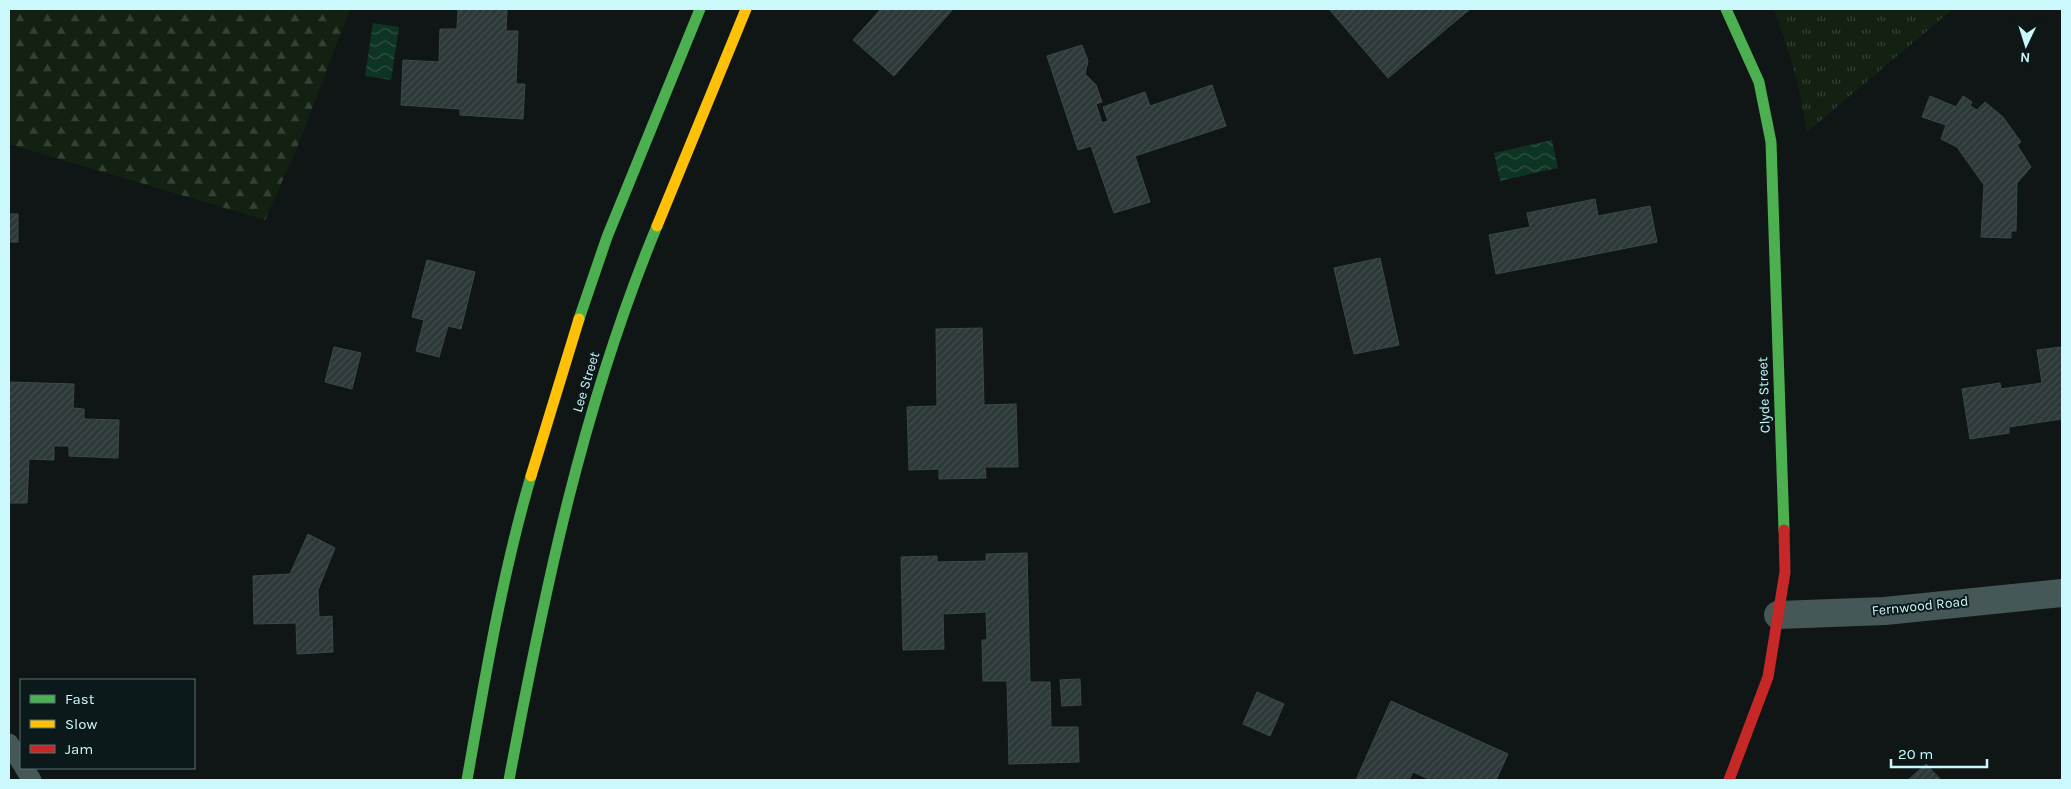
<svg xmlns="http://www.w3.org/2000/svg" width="2071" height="789" font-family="Karla,sans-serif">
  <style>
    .grass { fill: url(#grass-tufts) }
    .forest { fill: url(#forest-firs) }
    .water { fill: url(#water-waves) }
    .building { fill: url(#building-hatch); stroke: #3a494a }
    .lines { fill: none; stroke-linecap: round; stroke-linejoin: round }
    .lane { stroke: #455756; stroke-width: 19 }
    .street { stroke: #455756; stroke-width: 28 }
    .fast { stroke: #4caf50; stroke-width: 11 }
    .slow { stroke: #ffc107; stroke-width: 11 }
    .jam { stroke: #c62828; stroke-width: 11 }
    .labels { text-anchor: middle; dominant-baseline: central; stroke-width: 4; stroke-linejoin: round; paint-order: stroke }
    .street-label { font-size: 14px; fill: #cbf8fa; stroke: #0c191a }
  </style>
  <defs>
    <pattern id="grass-tufts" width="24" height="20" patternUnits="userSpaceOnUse" patternTransform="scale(1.25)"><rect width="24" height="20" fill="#122111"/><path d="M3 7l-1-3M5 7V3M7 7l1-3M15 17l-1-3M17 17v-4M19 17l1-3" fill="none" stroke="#334235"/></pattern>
    <pattern id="forest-firs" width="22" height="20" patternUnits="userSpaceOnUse" patternTransform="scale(1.25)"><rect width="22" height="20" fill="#122111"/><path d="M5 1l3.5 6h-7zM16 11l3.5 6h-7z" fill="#334235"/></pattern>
    <pattern id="water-waves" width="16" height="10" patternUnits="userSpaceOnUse" patternTransform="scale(1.25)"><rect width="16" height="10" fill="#0e3423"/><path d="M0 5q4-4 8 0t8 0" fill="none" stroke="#305244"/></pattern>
    <pattern id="building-hatch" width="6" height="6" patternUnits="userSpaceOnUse" patternTransform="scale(1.25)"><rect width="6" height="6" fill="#2d3839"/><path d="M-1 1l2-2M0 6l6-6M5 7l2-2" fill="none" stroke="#404c4d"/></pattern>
  </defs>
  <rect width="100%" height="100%" fill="#101616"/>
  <path class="grass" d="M1773,9H1953L1807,132C1801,91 1789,48 1773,9Z"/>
  <path class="forest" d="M9,9H350L297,148L265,220L9,144Z"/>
  <path class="water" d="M373,23L399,27L391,80L365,76Z
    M1552,140L1558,168L1500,181L1494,153Z"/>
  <path class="building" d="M458,9H507L506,31H518L516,84H525L523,119L460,115V109L401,105L403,60L439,62L440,29H457Z
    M881,9L887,11L889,9H953L894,76L853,40Z
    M1329,9H1470L1388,78Z
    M1082,45L1088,61L1085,74L1096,85L1102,102L1096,104L1102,123L1108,121L1103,107L1145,92L1150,106L1212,85L1226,126L1135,156L1150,202L1114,213L1091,146L1078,150L1047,56Z
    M1930,96L1956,107L1963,96L1972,102L1970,106L1977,110L1985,102L2003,117L2021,142L2017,145L2031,167L2017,183L2016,231H2011V238L1981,237L1984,185L1957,147L1941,139L1946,125L1922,117Z
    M1595,199L1598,216L1650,206L1657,242L1496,274L1489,235L1530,227L1527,213Z
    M9,214H18V242H9Z
    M1380,258L1399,345L1354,354L1334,268Z
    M427,260L475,272L461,329L448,326L439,357L416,351L424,320L412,317Z
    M982,328L984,405L1016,404L1018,467H985L986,478L939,479V469L909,470L907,407L937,406L936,329Z
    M334,347L361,353L352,389L325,382Z
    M2062,347V430V419L2009,427V433L1970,439L1962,389L2000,383L2001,389L2042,383L2037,350Z
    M9,382L74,384L73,408L84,409V419L119,420L118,458L69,456V446H54V460L29,459L27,503H9Z
    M308,534L335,548L318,590L319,617L332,616L333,652L297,654L296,623L254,624L253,576L290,574Z
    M1027,553L1030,682H1050L1051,727H1078L1079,762L1009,764L1007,681H983L982,640H987L986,612L943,614L944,649L903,650L901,557L937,556V562L986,561V554Z
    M1080,679L1081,705L1062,706L1060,680Z
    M1257,692L1284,704L1270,736L1243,724Z
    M1391,701L1508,754L1496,780H1431L1413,772L1409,780H1356Z
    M1926,764L1941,780H1908Z"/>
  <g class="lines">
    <path class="lane" d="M9,743L21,763
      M24,768L32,780"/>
    <path class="street" d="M1778,615L1885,611L2062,593"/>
    <path class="fast" d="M1726,9L1759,82L1771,142L1784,530
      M579,319L607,237L700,9
      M467,780C485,678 502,575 531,476
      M509,780C544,592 583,404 657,226"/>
    <path class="slow" d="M657,226L746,9
      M531,476L579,319"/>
    <path class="jam" d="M1729,780L1768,677L1785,572L1784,530"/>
  </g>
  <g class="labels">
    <g class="street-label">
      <text transform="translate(586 382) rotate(-73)">Lee Street</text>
      <text transform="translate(1764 395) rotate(-92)">Clyde Street</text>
      <text transform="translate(1920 606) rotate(-6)">Fernwood Road</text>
    </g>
  </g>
  <rect width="2071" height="789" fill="none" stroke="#cbf8fa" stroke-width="20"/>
  <rect x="20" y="679" width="175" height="90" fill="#0c191a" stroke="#587274"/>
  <rect x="30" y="695" width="25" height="8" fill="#4caf50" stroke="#587274"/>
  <text x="65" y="704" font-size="15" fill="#cbf8fa">Fast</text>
  <rect x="30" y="720" width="25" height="8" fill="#ffc107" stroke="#587274"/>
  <text x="65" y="729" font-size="15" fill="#cbf8fa">Slow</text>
  <rect x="30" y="745" width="25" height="8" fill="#c62828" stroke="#587274"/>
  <text x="65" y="754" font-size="15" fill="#cbf8fa">Jam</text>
  <g transform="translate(2026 45) rotate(184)" stroke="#0c191a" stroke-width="4" paint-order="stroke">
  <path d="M0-4L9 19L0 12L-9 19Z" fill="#cbf8fa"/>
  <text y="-8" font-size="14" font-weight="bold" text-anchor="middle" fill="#cbf8fa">N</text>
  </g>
  <path d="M1891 759v8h96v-8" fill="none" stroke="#cbf8fa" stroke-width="2.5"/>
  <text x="1898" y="759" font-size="15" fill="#cbf8fa" stroke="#0c191a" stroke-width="4" paint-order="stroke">20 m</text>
</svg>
